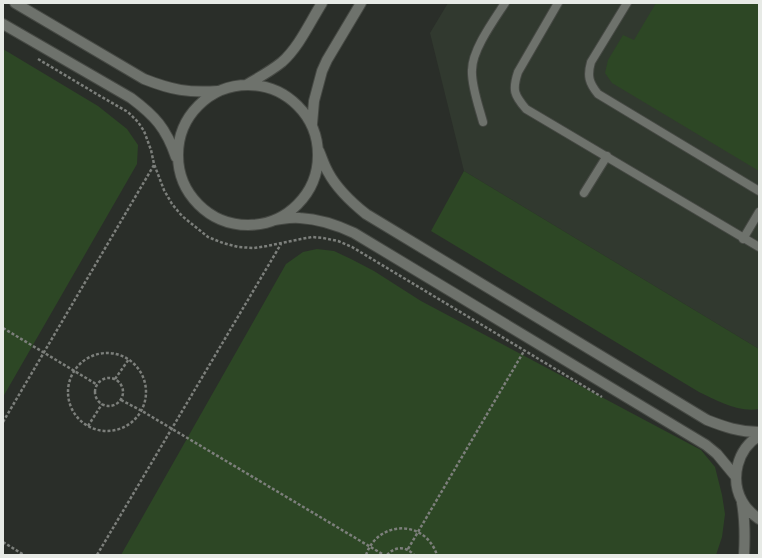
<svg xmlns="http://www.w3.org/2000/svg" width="762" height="558" font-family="Inter,sans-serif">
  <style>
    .built { fill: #31392f }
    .grass { fill: #2d4725 }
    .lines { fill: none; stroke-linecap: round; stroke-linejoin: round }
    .lane-casing { stroke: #464944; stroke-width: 10 }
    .secondary-casing { stroke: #464944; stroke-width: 12 }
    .path { stroke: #7c7f7b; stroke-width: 2.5; stroke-dasharray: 3 2; stroke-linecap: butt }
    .lane { stroke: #6e726c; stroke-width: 8 }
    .secondary { stroke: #6e726c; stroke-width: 10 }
  </style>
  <rect width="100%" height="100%" fill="#2a2e29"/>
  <path class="built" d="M448,3H759V349L464,171L430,33Z"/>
  <path class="grass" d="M656,3H759V171L612,83L605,73L608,60L623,35L634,40Z
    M3,49L98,106L127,129L138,145L137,164L3,397Z
    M464,171L759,349V409C739,413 716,400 699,392L431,231Z
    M317,249L334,251L351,259L374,271L421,301L701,450L715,467L722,495L725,514L722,537L716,555H121L286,264L303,252Z"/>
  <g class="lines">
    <g class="lane-casing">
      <path id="lane" d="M558,3L518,72C512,90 514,95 526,109L759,247
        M627,3L591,62C587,76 589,83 598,94L759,191
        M483,122C479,107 471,85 472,70C472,50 494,20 505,3
        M584,193L607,156
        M743,239L759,212"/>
    </g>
    <g class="secondary-casing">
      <path id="secondary" d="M15,3L144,79C172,90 188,93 218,91
        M3,24L131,98C155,116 166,128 176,157
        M246,85C258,78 271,71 282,62C299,47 310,22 322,3
        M178 155a70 70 0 1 1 140 0a70 70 0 1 1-140 0Z
        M312,124L314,101L322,71L327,60L361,3
        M319,151C322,158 324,165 328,172C337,189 351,202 366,214L707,420C725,427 739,432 759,432
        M275,220C283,219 291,217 300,218C319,219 337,225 354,233L706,445L717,454L736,477
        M759,436C737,449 730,479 742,501C746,509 752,514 759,519
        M742,503C745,520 745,537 744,555"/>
    </g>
    <path class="path" d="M38,59L100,96L128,112L138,122L144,131L151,150L154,164L164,190L172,204L182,216L208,237L223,243L238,247L254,248L267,246L301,239L312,237L323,238L338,241L352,247L602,397
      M3,328L96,384
      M68 392a39 39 0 1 1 78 0a39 39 0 1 1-78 0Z
      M95 392a14 14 0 1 1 28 0a14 14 0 1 1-28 0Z
      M115,379L129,359
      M121,400L142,411L384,555
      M3,422L154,165
      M88,426L102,404
      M3,542L24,555
      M408,549L524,351
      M97,555L281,244
      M366,555C378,520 425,519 437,555
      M387,555C395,546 406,546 414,555"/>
    <use href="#lane" class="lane"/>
    <use href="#secondary" class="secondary"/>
  </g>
  <rect width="762" height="558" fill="none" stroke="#e7eae6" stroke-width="8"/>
</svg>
